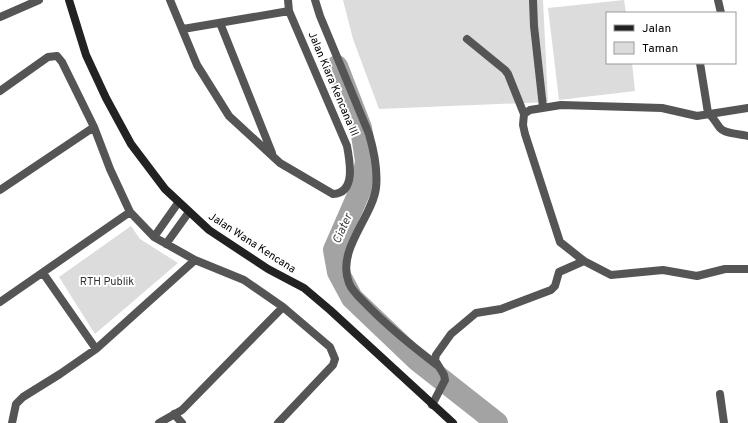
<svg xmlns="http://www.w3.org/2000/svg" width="748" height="423" font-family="Overpass,sans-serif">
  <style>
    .green { fill: #dcdcdc }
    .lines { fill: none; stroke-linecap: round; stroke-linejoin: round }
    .river { stroke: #a3a3a3; stroke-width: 22 }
    .street { stroke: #555; stroke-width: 8 }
    .secondary { stroke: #222; stroke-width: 8 }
    .labels { text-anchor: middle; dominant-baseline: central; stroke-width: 4; stroke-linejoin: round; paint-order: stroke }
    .street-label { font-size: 11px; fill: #000; stroke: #fff }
    .park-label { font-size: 11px; fill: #333; stroke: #fff }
    .water-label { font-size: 12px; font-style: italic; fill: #444; stroke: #fff }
  </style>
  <rect width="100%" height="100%" fill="#fff"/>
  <path class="green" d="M343,0H543L548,102L379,109L353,39Z
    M624,0L626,13H607V63H632L635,91L559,100L548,8Z
    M131,226L140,239L178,263L95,334L59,277Z"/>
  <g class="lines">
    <path class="river" d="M337,66L361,128L366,161L362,186L334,250L338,272L352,298L417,360L497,423"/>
    <path class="street" d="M170,0L197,65L229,116L280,163L333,194C356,193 350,162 347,146L289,11L288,0
      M315,0L320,16L369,134C374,151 378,170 376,188C372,218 336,250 349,283C352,291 360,298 366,304C388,327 412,346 437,365
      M533,0L534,26L543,107
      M718,0L721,13
      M0,17L39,0
      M220,23L272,153
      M183,29L289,11
      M467,39L505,70L508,74L524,114L523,125L525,134L560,242L584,261
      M700,63L708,113C714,118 716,123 720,128C725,134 741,134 748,136
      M0,91L48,57L57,56L62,62L94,127L110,169L130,212L154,237L195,260L244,280L283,307L330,347L335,359L333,365L278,423
      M524,114L530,110L561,105L662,108L697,116L748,108
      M0,190L94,127
      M154,237L178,203
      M166,244L189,212
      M43,273L96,349
      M0,302L130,212
      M720,394L724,423
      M432,405L445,380L444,375L435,360L436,355L451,334L476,313L501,309L551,290L555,286L559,272L584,261L611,275L663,270L697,276L725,269H748
      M174,414L182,423
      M12,423L16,404L23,397L60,374L96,349L195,260
      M159,423L182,410L283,307"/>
    <path class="secondary" d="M69,0L86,55L106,98L131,144L165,189L209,230L268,269L304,288L330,310L453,423"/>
  </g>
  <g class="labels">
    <g class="street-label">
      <text transform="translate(333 84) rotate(67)">Jalan Kiara Kencana III</text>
      <text transform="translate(252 243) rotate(33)">Jalan Wana Kencana</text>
    </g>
    <g class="park-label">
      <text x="107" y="282">RTH Publik</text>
    </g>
    <g class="water-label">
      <text transform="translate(343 229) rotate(-66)">Ciater</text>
    </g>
  </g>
  <rect x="606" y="12" width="130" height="52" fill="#ffffff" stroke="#999999"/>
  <rect x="614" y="25" width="20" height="6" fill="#222222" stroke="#999999"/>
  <text x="642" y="32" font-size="12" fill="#000000">Jalan</text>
  <rect x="614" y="42" width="20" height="12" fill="#dcdcdc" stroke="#999999"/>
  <text x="642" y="52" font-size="12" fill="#000000">Taman</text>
</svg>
